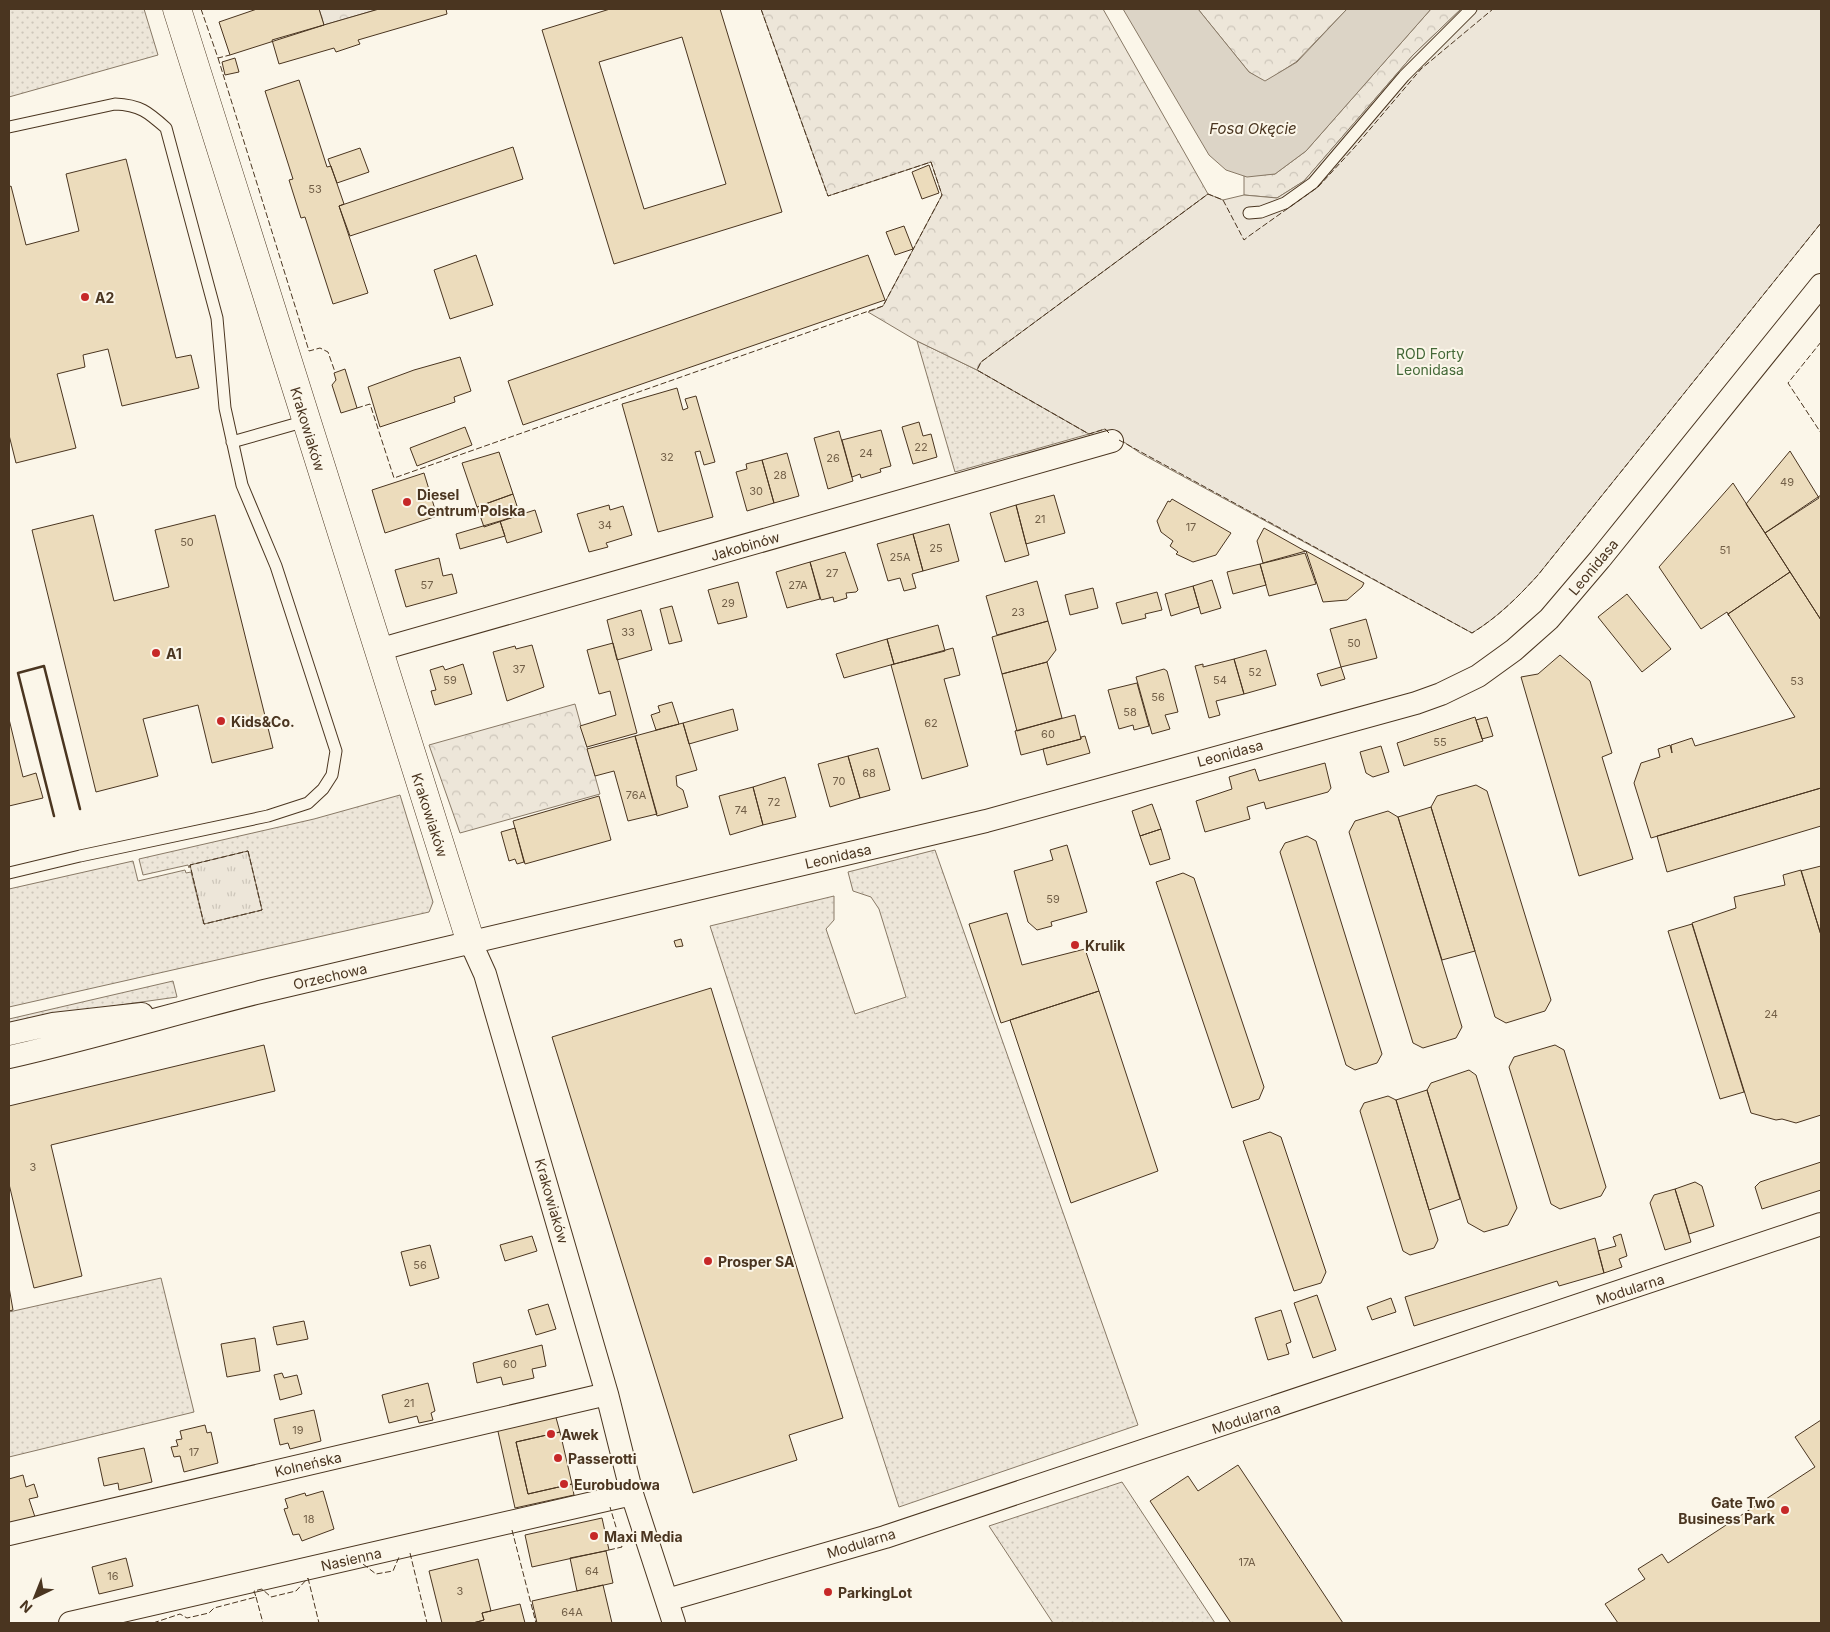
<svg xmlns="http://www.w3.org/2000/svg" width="1830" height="1632" font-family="Inter,sans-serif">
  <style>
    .grass { fill: url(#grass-dots); stroke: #887966 }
    .forest { fill: url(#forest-crowns); stroke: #887966 }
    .park { fill: url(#park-tufts); stroke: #887966 }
    .garden { fill: #ede6d9; stroke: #887966 }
    .water { fill: #dcd4c6; stroke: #887966 }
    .building { fill: #ecdcbc; stroke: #4a3520; fill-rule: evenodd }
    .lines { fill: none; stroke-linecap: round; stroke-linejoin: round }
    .service-casing { stroke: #4a3520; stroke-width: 13 }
    .minor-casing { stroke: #4a3520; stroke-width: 24 }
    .tertiary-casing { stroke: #4a3520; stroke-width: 29 }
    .service { stroke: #fbf6e9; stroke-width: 11 }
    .minor { stroke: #fbf6e9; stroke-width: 22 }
    .tertiary { stroke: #fbf6e9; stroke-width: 28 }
    .fence { stroke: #4a3520; stroke-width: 1; stroke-dasharray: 6 2.5; stroke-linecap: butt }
    .wall { stroke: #4a3520; stroke-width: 2.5 }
    .poi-dot { fill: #c62828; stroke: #fbf6e9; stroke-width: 2 }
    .labels { text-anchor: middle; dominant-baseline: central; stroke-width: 4; stroke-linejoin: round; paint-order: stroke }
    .number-label { font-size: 11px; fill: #725f47 }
    .poi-label { font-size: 14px; font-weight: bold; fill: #4a3520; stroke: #fbf6e9; text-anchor: start }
    .park-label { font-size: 14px; fill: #436837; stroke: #fbf6e9 }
    .street-label { font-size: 14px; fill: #4a3520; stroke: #fbf6e9 }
    .water-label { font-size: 15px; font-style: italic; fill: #4a3520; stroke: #fbf6e9 }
  </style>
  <defs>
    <pattern id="grass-dots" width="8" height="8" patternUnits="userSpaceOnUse" patternTransform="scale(1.25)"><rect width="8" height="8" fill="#ede6d9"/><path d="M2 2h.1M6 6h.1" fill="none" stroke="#cdc6ba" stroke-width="1.8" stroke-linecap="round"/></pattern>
    <pattern id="forest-crowns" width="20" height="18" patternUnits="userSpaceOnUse" patternTransform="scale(1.25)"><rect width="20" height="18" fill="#ede6d9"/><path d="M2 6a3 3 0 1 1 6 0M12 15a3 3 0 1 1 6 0" fill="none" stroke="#cdc6ba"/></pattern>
    <pattern id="park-tufts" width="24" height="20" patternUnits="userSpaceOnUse" patternTransform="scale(1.25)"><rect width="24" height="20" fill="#ede6d9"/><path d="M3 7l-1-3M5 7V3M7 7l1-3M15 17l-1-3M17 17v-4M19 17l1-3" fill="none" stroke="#cdc6ba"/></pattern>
  </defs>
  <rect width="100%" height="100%" fill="#fbf6e9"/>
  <path class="grass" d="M9,9H144L158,55L9,97Z
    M917,341L977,370L1089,434L955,472Z
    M400,795L433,902L429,912L9,1007V889L133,861L138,881L185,870L186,873L191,872L204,924L262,910L248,851L190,865L189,868L188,865L143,875L139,859L314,819Z
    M935,850L1138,1425L899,1507L710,926L834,896V920L826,929L855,1014L906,997L879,909L871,897L853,891L848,872Z
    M173,981L177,997L70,1012L9,1025V1019Z
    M161,1278L194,1412L9,1457V1312Z
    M1122,1482L1215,1623H1053L989,1526Z"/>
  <path class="forest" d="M319,9H379L324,25Z
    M761,9H1103L1208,194L982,362L977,370L917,341L868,312L883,306L942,195L931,162L828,196Z
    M1198,9H1347L1296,62L1265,82L1249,72Z
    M1431,9H1461L1413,55L1304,181L1277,198L1244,195V176L1275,174L1306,151Z
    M575,704L600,794L460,833L429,745Z"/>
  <path class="park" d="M248,851L262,910L204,924L190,865Z"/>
  <path class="garden" d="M1461,9H1821V223L1538,575C1518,597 1498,617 1472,633L1140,453L1105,429L1089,434L977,370L981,362L1208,194L1223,200L1244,195L1277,198L1304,181L1413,55Z"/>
  <path class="water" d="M1123,9H1198L1249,72L1265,81L1297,62L1347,9H1431L1306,151L1275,174L1247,177L1226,170L1209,155Z"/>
  <path class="building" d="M257,9H319L324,25L230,55L219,22Z
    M379,9H446L447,14L358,40L360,44L336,52L334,48L279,64L272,40Z
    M610,9H720L782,212L614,264L542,30ZM682,37L726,184L644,209L599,62Z
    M235,58L239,72L225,75L222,62Z
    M299,80L327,167L331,166L344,204L339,206L368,293L333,304L305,217L301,218L289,180L293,179L265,91Z
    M513,147L523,179L350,236L339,206Z
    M360,148L369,172L337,183L328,159Z
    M126,159L176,358L191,355L199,388L122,406L108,349L83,355L85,367L57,374L76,448L16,463L9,435V187L11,186L26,245L79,231L66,174Z
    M929,165L939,193L922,199L912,172Z
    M904,226L913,249L895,255L886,232Z
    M476,255L493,305L450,319L434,270Z
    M868,255L885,300L523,425L508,381Z
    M460,357L471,391L454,397L455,402L380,427L368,387L414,370Z
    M345,369L357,408L341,413L332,385L336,380L334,373Z
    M677,388L683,410L688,408L685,399L696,396L715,462L704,465L700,451L695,452L713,517L658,532L622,404Z
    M919,422L923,436L931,434L937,457L913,464L902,427Z
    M465,427L472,445L417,466L410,448Z
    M881,430L891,466L880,469L881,472L861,478L860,474L852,477L842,440Z
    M839,431L853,481L828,489L814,438Z
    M1790,451L1819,498L1765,533L1746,504Z
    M499,452L513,494L477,507L462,463Z
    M787,453L799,496L774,503L762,460Z
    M762,460L774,503L747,511L736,472L747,469L746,464Z
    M424,473L437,516L385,533L372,490Z
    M1733,483L1790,572L1728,614L1729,616L1727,612L1701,629L1659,567Z
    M513,494L520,515L484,527L477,507Z
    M1054,495L1065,533L1026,544L1016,505Z
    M1821,495V620L1765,533Z
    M1172,499L1231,533L1216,555L1193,562L1176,554L1178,552L1170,546L1173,541L1161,532L1157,521L1168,501L1170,502Z
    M609,505L610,510L623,506L632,535L606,543L608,547L589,552L577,514Z
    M1016,505L1029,555L1005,562L990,513Z
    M535,510L542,532L507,543L500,521Z
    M93,515L114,601L169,587L155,530L215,515L273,748L212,763L198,705L143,719L158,776L96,792L32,530Z
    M500,521L505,536L460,549L456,534Z
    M949,524L959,561L923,571L913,534Z
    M1264,528L1305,551H1306L1263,563L1257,541Z
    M913,534L923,571L912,574L916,588L904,591L900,578L888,581L877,544Z
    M1306,551L1364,583L1362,587L1347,600L1323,602Z
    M845,552L858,590L856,592L846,593L847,598L834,602L833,597L821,600L810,562Z
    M1305,553L1316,584L1269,596L1260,564Z
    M439,558L443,576L452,574L457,593L406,607L395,570Z
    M810,562L820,599L787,608L776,572Z
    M1260,564L1266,585L1233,594L1227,572Z
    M1790,572L1821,620V788L1651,838L1634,783L1641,763L1660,757L1658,749L1670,745L1672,753L1671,745L1692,738L1695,746L1795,717L1728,614Z
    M1212,580L1221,608L1201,614L1193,586Z
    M1037,581L1048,621L997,635L986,596Z
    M738,582L747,617L718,624L708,590Z
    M1193,586L1199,607L1171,616L1165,594Z
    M1093,588L1098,608L1070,615L1065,595Z
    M1157,592L1162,610L1145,614L1146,618L1122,624L1116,603Z
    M1627,594L1671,649L1642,672L1598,617Z
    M672,606L682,641L669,644L660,609Z
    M641,610L652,650L617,660L607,620Z
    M1366,619L1377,658L1341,667L1330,629Z
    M1048,621L1056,650L1047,662L1002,674L992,637Z
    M938,625L945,651L894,664L887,639Z
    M887,639L894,664L844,678L836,654Z
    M613,643L637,733L587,747L580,726L616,715L610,691L599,694L587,650Z
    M532,645L544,687L507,701L493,652L515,646L516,649Z
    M953,648L960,675L944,679L968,766L922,779L891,665Z
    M1266,650L1276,685L1244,694L1234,659Z
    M1560,655L1590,681L1612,753L1602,757L1633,859L1579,876L1521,677L1538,674Z
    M1234,659L1244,694L1216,701L1220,715L1209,718L1195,666L1203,664V667Z
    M1047,662L1062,718L1017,731L1002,674Z
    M463,664L472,694L435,705L431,691L436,690L430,670L443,666L445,670Z
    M1341,667L1345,679L1321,686L1317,674Z
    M1164,669L1167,671L1178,712L1165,715L1170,729L1152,734L1136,677Z
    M1137,683L1149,726L1134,730L1133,725L1119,729L1108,690Z
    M672,702L679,724L656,730L651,715L660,712L658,706Z
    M733,709L738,730L689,744L683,723Z
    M1075,715L1081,739L1021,755L1015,731Z
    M1475,717L1483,741L1404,766L1397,743Z
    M1487,717L1493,736L1482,739L1476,720Z
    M9,719L23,777L36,773L43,798L9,806Z
    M683,723L697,770L676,776L677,786L683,790L688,807L657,816L635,736Z
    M635,736L657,814L628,821L614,771L595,776L587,749Z
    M1085,736L1090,753L1047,765L1043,749L1081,739V737Z
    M1381,746L1389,772L1373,777L1366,773L1360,752Z
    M878,748L890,790L860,798L848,756Z
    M848,756L860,798L830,807L818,764Z
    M1325,763L1331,788L1328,792L1266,809L1264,802L1247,807L1250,819L1205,832L1196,801L1232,789L1229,777L1255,769L1259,781Z
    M785,777L796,817L763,825L753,787Z
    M1476,785L1487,791L1551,1000L1545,1011L1506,1023L1495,1017L1431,807L1437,796Z
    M753,787L763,825L730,835L719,796Z
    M1821,788V826L1667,872L1657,836Z
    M599,796L611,840L525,864L513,821Z
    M1152,804L1161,829L1140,836L1132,811Z
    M1431,807L1475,951L1442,960L1398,817Z
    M1388,811L1398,817L1462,1027L1456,1038L1423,1048L1413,1043L1349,832L1355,821Z
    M515,828L524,862L517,864L515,859L509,861L501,832Z
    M1161,829L1170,859L1150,865L1140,836Z
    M1307,836L1316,841L1382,1054L1377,1063L1355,1070L1346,1065L1280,852L1285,843Z
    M1067,845L1087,912L1051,922L1052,926L1037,930L1028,922L1014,871L1053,860L1050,850Z
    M1821,866V935L1801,871Z
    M1801,870L1821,935V1115L1796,1123L1782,1119L1776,1120L1751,1113L1692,923L1736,908L1734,897L1785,885L1783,875Z
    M1183,873L1194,878L1264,1087L1259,1099L1232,1108L1156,882Z
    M1007,913L1022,965L1085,949L1099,991L1001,1023L969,924Z
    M1692,924L1744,1092L1720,1099L1668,931Z
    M681,939L683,946L676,947L674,941Z
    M711,988L843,1418L789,1435L797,1460L693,1493L552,1037Z
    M1099,991L1158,1171L1071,1203L1010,1020Z
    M264,1045L275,1091L51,1145L82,1276L34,1288L9,1184V1106Z
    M1555,1045L1564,1050L1606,1187L1601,1196L1560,1209L1551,1204L1509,1067L1514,1057Z
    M1469,1070L1476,1075L1517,1208L1508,1225L1484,1232L1468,1223L1427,1090L1431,1083Z
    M1427,1090L1460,1199L1429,1210L1396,1100Z
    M1388,1096L1396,1100L1438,1240L1434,1248L1410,1255L1403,1251L1360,1111L1364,1103Z
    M1270,1132L1281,1137L1326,1272L1321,1283L1294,1291L1243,1141Z
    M1821,1162V1190L1762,1209L1755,1187L1760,1182Z
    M1695,1182L1702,1186L1714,1226L1689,1234L1675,1189Z
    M1675,1189L1691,1242L1665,1250L1650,1203L1654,1195Z
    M1621,1234L1627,1256L1619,1259L1622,1267L1604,1273L1598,1251L1616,1246L1613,1237Z
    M532,1236L537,1251L505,1261L500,1245Z
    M1595,1238L1604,1273L1559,1286L1557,1281L1414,1326L1405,1297Z
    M430,1245L439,1278L410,1286L401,1252Z
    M9,1287L13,1310L9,1311Z
    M1317,1295L1336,1350L1313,1358L1294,1303Z
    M1391,1298L1396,1312L1372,1320L1367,1307Z
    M548,1304L556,1329L536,1335L528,1310Z
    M1281,1310L1291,1342L1286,1344L1289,1354L1268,1360L1255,1318Z
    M304,1321L308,1339L277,1345L273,1327Z
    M255,1338L260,1371L227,1377L221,1344Z
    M542,1345L546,1366L532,1369L534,1378L503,1385L501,1377L477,1383L473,1363Z
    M282,1373L284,1378L297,1375L302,1394L280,1400L274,1375Z
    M428,1383L435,1411L431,1413L433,1420L419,1423L417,1416L389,1423L382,1395Z
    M314,1410L321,1441L290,1449L288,1443L280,1445L274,1419Z
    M555,1414L560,1432L516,1442L528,1494L572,1484L574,1495L515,1508L497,1427Z
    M1821,1420V1623H1618L1605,1604L1645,1579L1638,1569L1662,1554L1668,1563L1815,1467L1795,1437Z
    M205,1425L207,1433L211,1432L218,1463L184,1472L180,1456L174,1457L171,1447L178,1446L176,1440L182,1439L180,1431Z
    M560,1432L572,1484L528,1494L516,1442Z
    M144,1448L152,1482L119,1490L118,1483L104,1486L98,1458Z
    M1238,1465L1256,1492L1343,1623H1231L1150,1501L1188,1476L1198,1491Z
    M23,1475L26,1487L34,1484L38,1497L29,1499L35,1517L9,1524V1479Z
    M323,1491L334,1529L302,1541L299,1534L293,1535L284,1509L288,1508L285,1499L305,1493L306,1496Z
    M602,1518L609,1550L532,1567L525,1535Z
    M606,1551L613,1583L577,1591L570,1558Z
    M126,1558L133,1586L99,1594L92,1567Z
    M478,1559L491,1611L482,1613L484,1620L473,1623H442L429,1571Z
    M603,1585L612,1623H537L532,1601Z
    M520,1604L525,1623H473L484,1620L482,1613Z"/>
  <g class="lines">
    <g class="service-casing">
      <path id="service" d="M9,127L115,104C140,105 148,112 166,128L217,318L225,408L242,485L276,566L336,751L332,775L323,789L308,803L268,816L80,856L9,873
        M1249,213L1261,212L1285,203L1313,183L1404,76L1471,9
        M232,442L306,421"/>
    </g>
    <g class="minor-casing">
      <path id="minor" d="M378,650L1112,441
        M471,943L485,974L607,1394L632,1494L674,1623
        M9,1034L53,1024L142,1014
        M9,1057C93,1038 176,1013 260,992L986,821L1416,703L1441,694L1478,676L1514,650L1549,619L1600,559L1821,285
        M9,1534L607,1394
        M667,1600L885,1537L1821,1224
        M70,1623L632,1494"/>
    </g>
    <g class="tertiary-casing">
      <path id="tertiary" d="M177,9L471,943"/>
    </g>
    <use href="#service" class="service"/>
    <use href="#minor" class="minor"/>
    <use href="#tertiary" class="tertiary"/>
    <path class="fence" d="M201,9L218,58L230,55
      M218,58L309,351L320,348L328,352L335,372
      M1821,342L1788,383L1821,433
      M357,408L370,404L394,478L883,306L942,195L931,162L828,196L761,9
      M1109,433L1105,429L1089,434L977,370L981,362L1208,194L1223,200L1244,240L1249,236L1318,187L1354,148L1421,69L1493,9
      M1119,440L1472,633C1498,617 1518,597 1538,575L1821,223
      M248,851L262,910L204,924L190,865Z
      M512,1530L536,1623
      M609,1550L622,1547L610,1507
      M410,1553L427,1623
      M363,1564L376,1574L393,1571L399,1557
      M308,1578L319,1623
      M256,1597L263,1623
      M153,1623L180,1614L187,1618L209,1613L214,1608L256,1597L254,1591L262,1589L271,1597L296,1591L308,1578"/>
    <path class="wall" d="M54,816L18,673L44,666L80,809"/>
  </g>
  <g class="poi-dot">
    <circle cx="85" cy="297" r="5"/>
    <circle cx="407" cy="502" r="5"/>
    <circle cx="156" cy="653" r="5"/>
    <circle cx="221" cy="721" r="5"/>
    <circle cx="1075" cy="945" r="5"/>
    <circle cx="708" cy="1261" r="5"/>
    <circle cx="551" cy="1434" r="5"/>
    <circle cx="558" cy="1458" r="5"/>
    <circle cx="564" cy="1484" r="5"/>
    <circle cx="1785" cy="1510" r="5"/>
    <circle cx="594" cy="1536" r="5"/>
    <circle cx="828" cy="1592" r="5"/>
  </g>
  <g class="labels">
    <g class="number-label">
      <text x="315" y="189">53</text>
      <text x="921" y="447">22</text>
      <text x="866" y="453">24</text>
      <text x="667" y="457">32</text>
      <text x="833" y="458">26</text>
      <text x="780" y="475">28</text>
      <text x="1787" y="482">49</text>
      <text x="756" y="491">30</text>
      <text x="1040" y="519">21</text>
      <text x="605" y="525">34</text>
      <text x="1191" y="527">17</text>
      <text x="187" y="542">50</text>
      <text x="936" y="548">25</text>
      <text x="1725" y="550">51</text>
      <text x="900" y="557">25A</text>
      <text x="832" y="573">27</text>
      <text x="427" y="585">57</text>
      <text x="798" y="585">27A</text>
      <text x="728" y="603">29</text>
      <text x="1018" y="612">23</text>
      <text x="628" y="632">33</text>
      <text x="1354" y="643">50</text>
      <text x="519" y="669">37</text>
      <text x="1255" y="672">52</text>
      <text x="450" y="680">59</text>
      <text x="1220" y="680">54</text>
      <text x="1797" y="681">53</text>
      <text x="1158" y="697">56</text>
      <text x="1130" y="712">58</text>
      <text x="931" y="723">62</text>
      <text x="1048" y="734">60</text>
      <text x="1440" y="742">55</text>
      <text x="869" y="773">68</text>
      <text x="839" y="781">70</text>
      <text x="636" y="795">76A</text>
      <text x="774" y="802">72</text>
      <text x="741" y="810">74</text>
      <text x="1053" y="899">59</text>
      <text x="1771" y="1014">24</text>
      <text x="33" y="1167">3</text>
      <text x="420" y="1265">56</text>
      <text x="510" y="1364">60</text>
      <text x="409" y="1403">21</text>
      <text x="298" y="1430">19</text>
      <text x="194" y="1452">17</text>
      <text x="309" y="1519">18</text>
      <text x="1247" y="1562">17A</text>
      <text x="592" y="1571">64</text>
      <text x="113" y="1576">16</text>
      <text x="460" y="1591">3</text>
      <text x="572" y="1612">64A</text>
    </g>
    <g class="poi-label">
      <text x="95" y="297">A2</text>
      <text x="417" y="494">Diesel<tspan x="417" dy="16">Centrum Polska</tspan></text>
      <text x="166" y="653">A1</text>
      <text x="231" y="721">Kids&amp;Co.</text>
      <text x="1085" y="945">Krulik</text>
      <text x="718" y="1261">Prosper SA</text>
      <text x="561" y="1434">Awek</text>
      <text x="568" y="1458">Passerotti</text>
      <text x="574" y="1484">Eurobudowa</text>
      <text x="1775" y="1502" text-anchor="end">Gate Two<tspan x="1775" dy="16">Business Park</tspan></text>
      <text x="604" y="1536">Maxi Media</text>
      <text x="838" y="1592">ParkingLot</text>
    </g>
    <g class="park-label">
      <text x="1430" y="353">ROD Forty<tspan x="1430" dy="16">Leonidasa</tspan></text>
    </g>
    <g class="street-label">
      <text transform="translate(308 429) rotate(73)">Krakowiaków</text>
      <text transform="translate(745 546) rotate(-16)">Jakobinów</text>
      <text transform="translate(1593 567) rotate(-50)">Leonidasa</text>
      <text transform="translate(1230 753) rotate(-15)">Leonidasa</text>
      <text transform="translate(430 815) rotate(72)">Krakowiaków</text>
      <text transform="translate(838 856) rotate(-13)">Leonidasa</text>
      <text transform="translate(330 976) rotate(-13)">Orzechowa</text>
      <text transform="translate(552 1201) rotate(74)">Krakowiaków</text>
      <text transform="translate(1630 1289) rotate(-18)">Modularna</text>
      <text transform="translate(1246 1418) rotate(-18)">Modularna</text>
      <text transform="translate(308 1464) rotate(-13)">Kolneńska</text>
      <text transform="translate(861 1543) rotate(-17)">Modularna</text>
      <text transform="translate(351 1559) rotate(-13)">Nasienna</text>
    </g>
    <g class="water-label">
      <text x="1253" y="128">Fosa Okęcie</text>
    </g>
  </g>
  <rect width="1830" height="1632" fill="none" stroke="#4a3520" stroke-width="20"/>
  <g transform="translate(35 1597) rotate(223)" stroke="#fbf6e9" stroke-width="4" paint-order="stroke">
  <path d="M0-4L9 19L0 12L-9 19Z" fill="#4a3520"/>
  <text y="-8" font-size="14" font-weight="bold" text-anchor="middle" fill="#4a3520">N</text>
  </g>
</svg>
